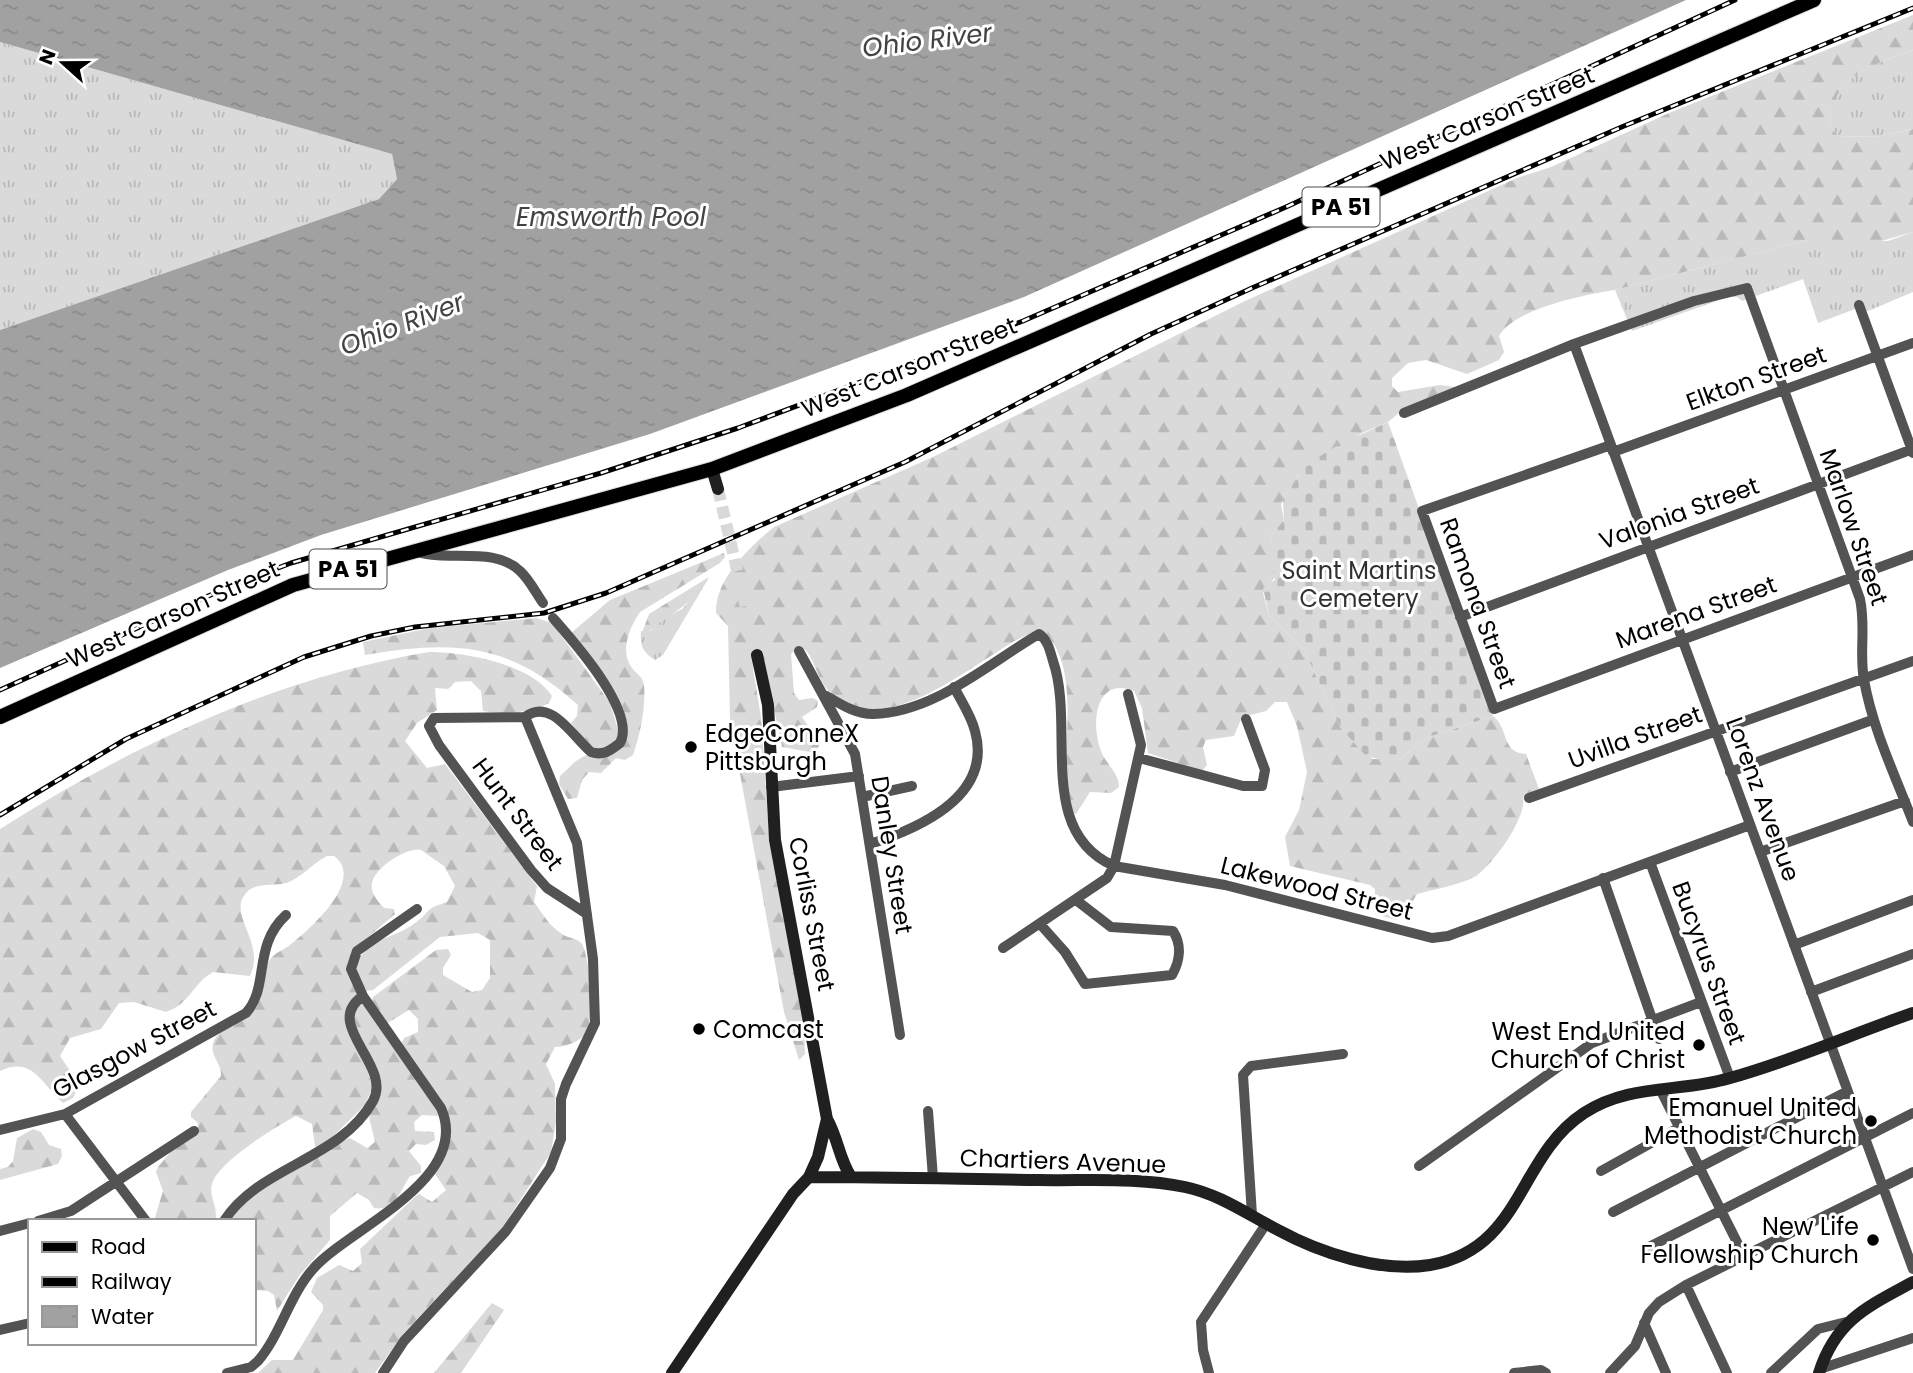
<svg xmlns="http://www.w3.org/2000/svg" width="1913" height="1373" font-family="Poppins,sans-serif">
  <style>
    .grass { fill: url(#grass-tufts) }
    .forest { fill: url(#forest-firs) }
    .cemetery { fill: url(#cemetery-stones) }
    .garden { fill: #dadada }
    .water { fill: url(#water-ripples) }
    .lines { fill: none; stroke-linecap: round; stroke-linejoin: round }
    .secondary-tunnel { stroke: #d9d9d9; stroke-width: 12; stroke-dasharray: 12 6; stroke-linecap: butt }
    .primary-casing { stroke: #dbdbdb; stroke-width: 16 }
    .street { stroke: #535353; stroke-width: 10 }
    .secondary { stroke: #202020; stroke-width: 12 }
    .primary { stroke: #000; stroke-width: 14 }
    .rail-casing { stroke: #000; stroke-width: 5 }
    .rail { stroke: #fff; stroke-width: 2.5; stroke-dasharray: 8; stroke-linecap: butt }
    .poi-dot { fill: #000; stroke: #fff; stroke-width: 2.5 }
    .labels { text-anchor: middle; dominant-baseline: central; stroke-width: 6; stroke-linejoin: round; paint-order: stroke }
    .shield { fill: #fff; stroke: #4c4c4c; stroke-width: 2 }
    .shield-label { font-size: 23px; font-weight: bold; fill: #000 }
    .street-label { font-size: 24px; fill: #000; stroke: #fff }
    .park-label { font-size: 24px; fill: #313131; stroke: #fff }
    .poi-label { font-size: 24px; fill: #000; stroke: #fff; text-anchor: end }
    .water-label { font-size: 26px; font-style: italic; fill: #424242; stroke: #fff }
  </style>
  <defs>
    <pattern id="grass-tufts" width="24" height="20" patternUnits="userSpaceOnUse" patternTransform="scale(1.75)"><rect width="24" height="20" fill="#dadada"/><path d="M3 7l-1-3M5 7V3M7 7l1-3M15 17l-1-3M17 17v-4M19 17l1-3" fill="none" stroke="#b9b9b9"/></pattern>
    <pattern id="forest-firs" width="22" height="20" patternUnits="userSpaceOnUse" patternTransform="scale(1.75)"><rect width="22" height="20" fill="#dadada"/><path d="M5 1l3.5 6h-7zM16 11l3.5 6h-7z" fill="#b9b9b9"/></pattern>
    <pattern id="cemetery-stones" width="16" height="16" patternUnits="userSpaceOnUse" patternTransform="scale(1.75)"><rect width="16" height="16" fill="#dadada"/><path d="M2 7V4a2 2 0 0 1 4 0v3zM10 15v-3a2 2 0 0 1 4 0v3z" fill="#b9b9b9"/></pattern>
    <pattern id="water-ripples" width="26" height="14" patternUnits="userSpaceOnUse" patternTransform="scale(1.75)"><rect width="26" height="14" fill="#a1a1a1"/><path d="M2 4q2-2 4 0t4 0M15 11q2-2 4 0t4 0" fill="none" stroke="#898989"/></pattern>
  </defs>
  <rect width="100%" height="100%" fill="#fff"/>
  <path class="grass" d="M0,42L392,154L397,179L379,199L0,330Z
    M1913,50V129L1882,136L1838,137C1829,127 1828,120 1832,107C1842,72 1882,62 1913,50Z
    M1913,232V292L1868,311L1855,309L1818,323L1803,279L1742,301L1737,297H1728L1632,331L1615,290L1808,240L1888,241Z
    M704,586L663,655L655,660C642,652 640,645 641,631H650L660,620L682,609Z"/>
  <path class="forest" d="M1913,15V50C1882,62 1842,72 1832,108C1828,120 1829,128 1839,137L1882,136L1913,129V232L1867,245L1808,240L1615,290C1587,294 1513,309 1499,336L1504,352L1499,360L1467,374L1426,360L1408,363L1392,378V386L1398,392L1440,385L1455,387L1405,408L1388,422L1362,433L1298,475L1281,504L1284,520L1271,535L1276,576L1263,593L1269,615L1304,650L1340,727L1373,759L1399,760L1426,738L1493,716C1509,728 1501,753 1526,754L1539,789L1523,797C1527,818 1493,864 1476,876C1460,885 1435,889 1417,894L1404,916L1396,920L1375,914V889L1370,885L1290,866L1285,837L1299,810L1307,772L1297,726L1287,702H1275L1266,711L1242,717L1234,736L1206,740L1203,747L1207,765L1202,771L1148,753L1142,708L1134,691C1096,676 1091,722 1100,748C1104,763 1119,772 1119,787L1111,793L1090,792L1076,814L1072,813C1071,802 1068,791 1067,780C1063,737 1080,666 1044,632C1029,631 1013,642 1000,650C965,672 902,719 859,708C810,696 821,654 799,646L791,654L794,693L799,700L813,698L818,701L817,707L802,717L820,743L816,753L782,747L767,675L753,662V669L761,717L769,834L804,1026L805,1054L799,1060L784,1012L730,720L728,626L716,613C715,579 749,548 774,527L933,457L1245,301L1517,178L1551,167L1669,113Z
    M724,553L725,557L720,563L640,612C630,627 619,651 632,668C637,675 642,675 644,685C646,708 640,734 633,755L625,760L616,758L601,773L589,772L582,780L577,798L568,799L559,784L560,776L576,761L586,755L597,757L627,734C630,697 592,661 571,633L610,600Z
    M709,577C697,603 666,615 647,633H642L649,614Z
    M536,618L552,623L610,703L619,733L615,743L601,750L589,745L571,723L577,716L578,705C509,642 454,640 365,655L363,642L430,628Z
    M429,652C464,652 532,664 552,696L549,703C530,713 504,715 483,711L481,691L471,681L455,682L448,689L435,688L437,710L417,723L405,741L427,768L445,764L537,886L534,902C543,914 549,926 562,934C569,939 576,937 582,944C590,958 594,1016 587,1031C582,1041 566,1047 555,1047L546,1064L555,1084L556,1122L551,1152L503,1227L404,1333L375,1373H258L272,1360H293L323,1310V1305L311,1292L317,1278L339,1265L353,1271L362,1263L360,1249L416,1196L419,1194L432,1202L446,1190L435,1174C440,1151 452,1136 447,1112L400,1046L404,1038L418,1032V1019L409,1010L386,1024L371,1002L373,997L436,950L448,949L451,955L443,968V975L472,992L482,990L490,978V940L478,933L440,937L373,990L365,991L354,969C369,934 390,942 415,923C433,910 422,910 447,902L455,886L444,866L421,850C407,847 375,867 372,883C370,893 378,901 384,908L394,909L395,914L353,950L347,966L360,995L349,1002L347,1017L373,1086L365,1105L320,1149L315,1146L312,1124L296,1116C275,1127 218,1162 212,1184C208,1196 219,1207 215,1221H154L163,1191L156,1172L158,1167L174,1148L197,1131L198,1123L191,1117V1112L221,1076C222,1062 208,1055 214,1041C220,1027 243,1023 253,1012C267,996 260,972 272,957C277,952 285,949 290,945C310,929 366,880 334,856H327C313,863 300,879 286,883C275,886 258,883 249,890C223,913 267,940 250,976L213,972C193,983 190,1004 166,1012L134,1002L119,1003L101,1029L70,1038L60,1056L75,1078L78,1088L73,1098L63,1103C43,1086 33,1055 0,1071V829C131,746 275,678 429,652Z
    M363,999L439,1110V1116L422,1115L414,1122L415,1131L434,1132L435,1140L426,1145L416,1144L409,1151L421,1166V1173L410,1176C401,1190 394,1212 374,1208L369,1200L357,1193L330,1216V1240L299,1276L277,1311L274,1295L268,1291L254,1290V1221H228L249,1198L342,1141L350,1138L367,1148L375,1142L369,1117L377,1099L351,1013Z
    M33,1129L41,1132L49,1145L61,1149L62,1156L58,1164L0,1180V1169L8,1167L13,1161L17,1138Z
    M492,1303L504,1310L461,1373H434Z"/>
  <path class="cemetery" d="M1388,422L1493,716L1426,738L1399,760L1384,761L1365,755L1340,727L1304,650L1269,615L1263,588L1275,580L1271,535L1284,520L1283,500L1304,466L1338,445Z"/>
  <path class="garden" d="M1797,244L1793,253L1774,273L1766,269V258L1717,263Z"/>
  <path class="water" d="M0,0H1686L1024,297L650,434L321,535L228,570L0,668V330L379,199L397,179L392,154L0,42Z"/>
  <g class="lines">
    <path class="secondary-tunnel" d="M718,489L757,655"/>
    <g class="primary-casing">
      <path id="primary" d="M0,717L293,585L712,469L907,395L1814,0"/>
    </g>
    <path class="street" d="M1859,305L1913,453
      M1574,344L1913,1269
      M1404,413L1574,344L1694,301L1747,288L1860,599C1866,627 1859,653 1864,680C1873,730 1895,775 1913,822
      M1611,445L1422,511L1494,709L1913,555
      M1613,452L1913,343
      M418,552C449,562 494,546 520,571C529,579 536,593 543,603
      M1460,617L1913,449
      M799,651L855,754L900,1035
      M823,694C839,703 854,714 873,714C934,713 989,663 1039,634C1048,640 1050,651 1053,661C1076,727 1035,831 1114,866L1225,885L1432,938L1448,936L1750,825
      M525,717L434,718L429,726L439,745L531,870L547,888L587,914
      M1139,758L1243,786H1262L1265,770L1246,719
      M1730,772L1872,720
      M771,787L859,776
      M862,797L912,786
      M1529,798L1913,661
      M870,844C920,828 993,796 975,731C971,715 961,701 954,687
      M1760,852L1905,801
      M1650,862L1730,1078
      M1603,878L1659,1039
      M1040,924L1065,952L1085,984L1172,975C1180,961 1182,945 1173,931L1111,927L1076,900
      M1794,945L1913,900
      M1003,948L1107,878L1114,866L1141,745L1128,694
      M1811,992L1913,954
      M1660,1089L1744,1256
      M928,1111L933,1178
      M65,1114L146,1221
      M0,1130L65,1114L246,1013C270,987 252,946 286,915
      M1419,1166L1592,1043L1701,1002
      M1601,1171L1680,1127
      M1613,1212L1846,1092
      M1252,1215L1243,1075L1251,1066L1343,1054
      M38,1221L71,1211L194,1131
      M224,1221C259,1166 340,1160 373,1101C393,1065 321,1024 363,996
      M0,1231L30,1223
      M1647,1248L1913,1113
      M1686,1285L1727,1373
      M1644,1323L1666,1373
      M0,1330L30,1323
      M1820,1369L1913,1338
      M227,1373L251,1367L258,1361C281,1334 289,1296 313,1269C346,1230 473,1180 441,1108L363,996L351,969L357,951L417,909
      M383,1373L404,1341L506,1231L550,1168L561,1139V1099L566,1084L595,1023L593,959L577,843L525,717C551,697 573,737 591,752C603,756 610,751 620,743C637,712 574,642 553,618
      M1209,1373L1203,1350L1201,1322L1266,1224
      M1514,1373L1541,1370L1546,1373
      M1610,1373L1635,1346L1649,1313L1659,1302L1686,1285L1913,1172
      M1771,1373L1818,1329L1846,1322"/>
    <path class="secondary" d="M712,469L718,489
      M757,655L768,705L775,840L827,1119L818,1157L809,1177
      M827,1119C838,1138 839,1159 851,1177
      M672,1373L793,1194L809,1177C886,1177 962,1179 1039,1180C1087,1181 1138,1177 1185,1187C1219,1194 1247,1214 1278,1230C1320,1253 1381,1273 1430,1265C1523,1249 1517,1157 1584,1113C1630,1083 1680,1093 1730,1078C1792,1061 1852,1034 1913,1013
      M1819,1373C1836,1320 1867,1307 1913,1282"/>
    <use href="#primary" class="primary"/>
    <g class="rail-casing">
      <path id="rail" d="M0,690L226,588L291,563L601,473L738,428L1023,321L1286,207L1735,0
        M0,815L126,739L304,657L371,636L415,627L544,613L606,593L905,462L1151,334L1252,288L1624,126L1913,8"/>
    </g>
    <use href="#rail" class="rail"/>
  </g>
  <g class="poi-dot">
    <circle cx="691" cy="747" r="7"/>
    <circle cx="699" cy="1029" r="7"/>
    <circle cx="1699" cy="1045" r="7"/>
    <circle cx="1871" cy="1121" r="7"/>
    <circle cx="1873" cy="1240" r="7"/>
  </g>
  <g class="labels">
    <g class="shield">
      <rect x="1302.5" y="187.5" width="77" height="39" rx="5"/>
      <rect x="309.5" y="549.5" width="77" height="39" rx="5"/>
    </g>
    <g class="shield-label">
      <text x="1341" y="207">PA 51</text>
      <text x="348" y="569">PA 51</text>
    </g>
    <g class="street-label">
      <text transform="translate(1487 118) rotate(-23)">West Carson Street</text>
      <text transform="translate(909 367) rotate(-22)">West Carson Street</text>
      <text transform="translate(1756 378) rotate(-20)">Elkton Street</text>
      <text transform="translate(1679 513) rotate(-20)">Valonia Street</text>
      <text transform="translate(1854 527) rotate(71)">Marlow Street</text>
      <text transform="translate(1478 603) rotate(70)">Ramona Street</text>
      <text transform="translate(1696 612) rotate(-20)">Marena Street</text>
      <text transform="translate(173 614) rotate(-24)">West Carson Street</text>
      <text transform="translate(1635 737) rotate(-20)">Uvilla Street</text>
      <text transform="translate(1763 799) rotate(70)">Lorenz Avenue</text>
      <text transform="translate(518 814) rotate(53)">Hunt Street</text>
      <text transform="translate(892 855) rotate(81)">Danley Street</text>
      <text transform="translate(1317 888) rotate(14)">Lakewood Street</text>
      <text transform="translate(812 914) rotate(79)">Corliss Street</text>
      <text transform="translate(1709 963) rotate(70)">Bucyrus Street</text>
      <text transform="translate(134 1049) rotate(-28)">Glasgow Street</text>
      <text transform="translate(1063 1161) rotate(2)">Chartiers Avenue</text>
    </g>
    <g class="park-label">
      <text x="1359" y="570">Saint Martins<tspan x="1359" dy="28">Cemetery</tspan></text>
    </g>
    <g class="poi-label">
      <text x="705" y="733" text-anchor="start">EdgeConneX<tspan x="705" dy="28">Pittsburgh</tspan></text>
      <text x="713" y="1029" text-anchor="start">Comcast</text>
      <text x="1685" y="1031">West End United<tspan x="1685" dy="28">Church of Christ</tspan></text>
      <text x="1857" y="1107">Emanuel United<tspan x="1857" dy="28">Methodist Church</tspan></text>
      <text x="1859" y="1226">New Life<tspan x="1859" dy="28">Fellowship Church</tspan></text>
    </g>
    <g class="water-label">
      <text transform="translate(927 40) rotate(-7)">Ohio River</text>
      <text x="611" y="217">Emsworth Pool</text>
      <text transform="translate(402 324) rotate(-21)">Ohio River</text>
    </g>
  </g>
  <rect x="28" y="1219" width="228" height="126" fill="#ffffff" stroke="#999999" stroke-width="2"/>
  <rect x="42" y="1242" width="35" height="10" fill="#000000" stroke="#999999" stroke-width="2"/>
  <text x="91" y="1254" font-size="21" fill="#000000">Road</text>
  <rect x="42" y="1277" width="35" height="10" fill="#000000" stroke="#999999" stroke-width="2"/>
  <text x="91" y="1289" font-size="21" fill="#000000">Railway</text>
  <rect x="42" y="1306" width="35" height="21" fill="url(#water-ripples)" stroke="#999999" stroke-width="2"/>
  <text x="91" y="1324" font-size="21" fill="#000000">Water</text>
  <g transform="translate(63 63) rotate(291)" stroke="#ffffff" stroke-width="5" paint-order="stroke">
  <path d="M0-5L12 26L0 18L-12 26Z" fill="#000000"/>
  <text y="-10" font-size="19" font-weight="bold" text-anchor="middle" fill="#000000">N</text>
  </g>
</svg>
